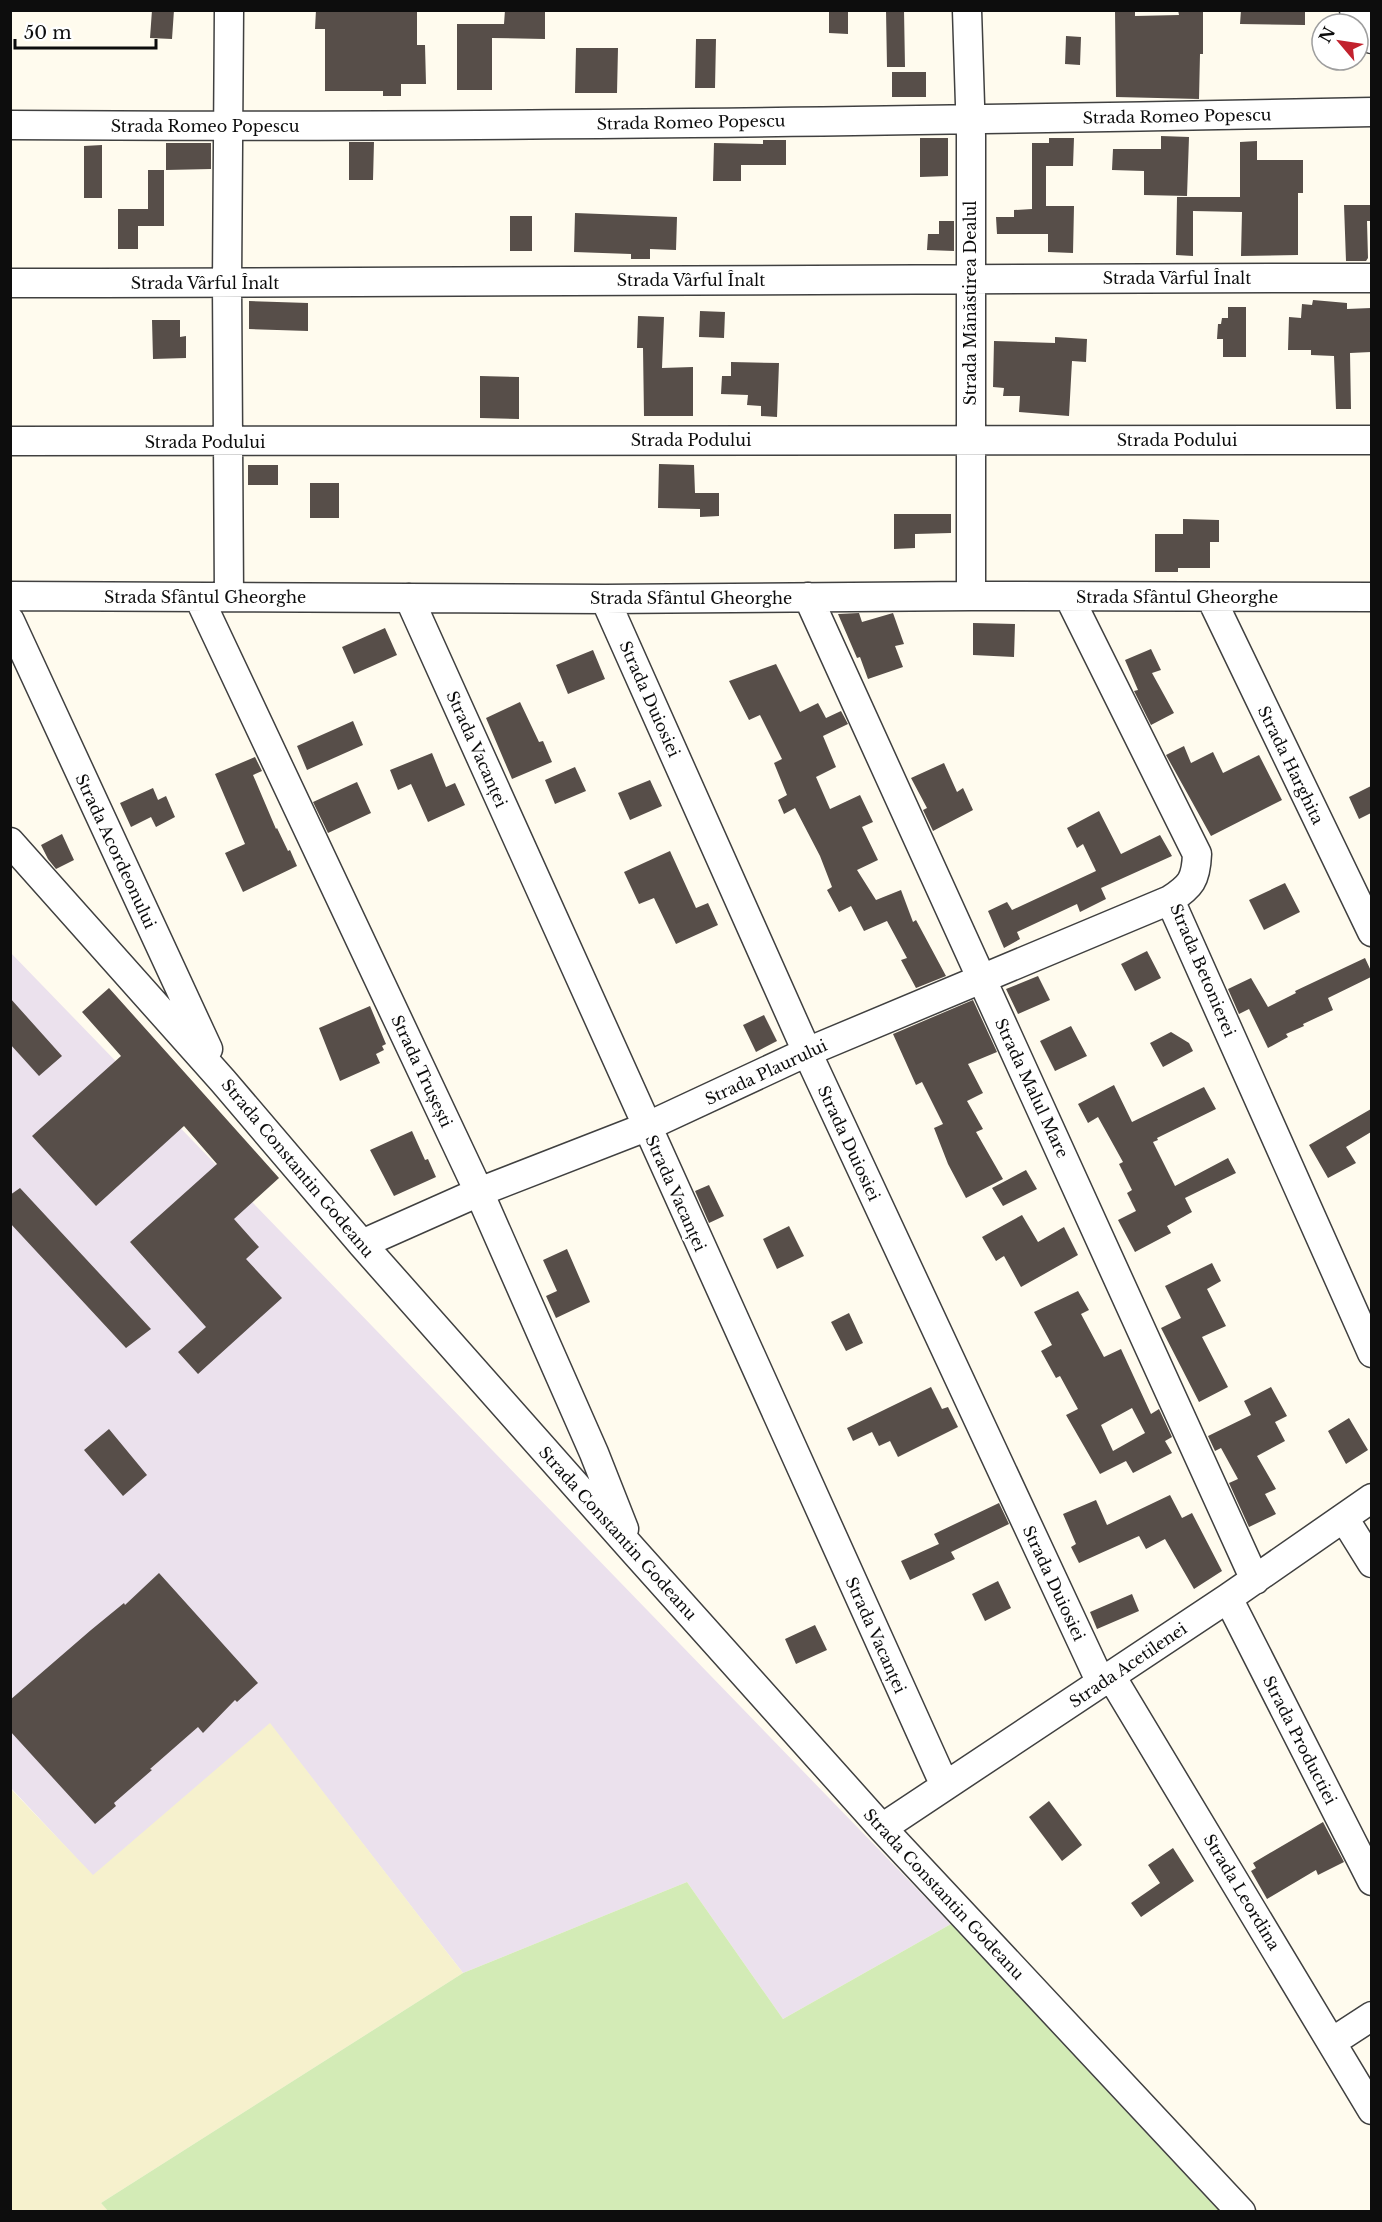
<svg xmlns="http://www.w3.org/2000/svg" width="1382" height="2222" font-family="'Libre Baskerville',serif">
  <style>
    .industrial { fill: #ebe1ed }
    .farmland { fill: #f6f1cd }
    .green { fill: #d3ebb6 }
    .building { fill: #574e49; fill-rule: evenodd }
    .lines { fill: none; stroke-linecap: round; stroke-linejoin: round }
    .minor-casing { stroke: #404040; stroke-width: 31 }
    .minor { stroke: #fff; stroke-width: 28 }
    .labels { text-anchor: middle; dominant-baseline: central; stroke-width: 6; stroke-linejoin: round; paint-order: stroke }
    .street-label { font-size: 16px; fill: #0d0d0d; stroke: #fff }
  </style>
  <rect width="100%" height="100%" fill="#fffbee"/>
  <path class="industrial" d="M10,952L951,1924L783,2019L687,1882L463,1973L270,1724L93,1876L11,1788Z"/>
  <path class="farmland" d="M270,1723L463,1973L101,2203L109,2211H11L10,1788L93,1875Z"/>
  <path class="green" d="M687,1882L783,2019L951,1924L1219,2211L109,2212L101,2203L463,1973Z"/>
  <path class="building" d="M152,10H174L172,39L150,38Z
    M316,10H417V45H425L426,84H401V96H383V91H325V29H315Z
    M505,10H545V39L492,38V90H457V24H504Z
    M829,10H848V34L829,33Z
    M886,10H904L905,67H887Z
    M1115,10H1135V16L1179,15L1178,10H1203V54H1200L1199,99L1116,97Z
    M1241,10H1305V25L1240,24Z
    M1066,36L1081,37L1080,65L1065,64Z
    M696,39H716L715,88H695Z
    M576,48H618L617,93H575Z
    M892,72H926V97H892Z
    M1161,136L1189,137L1187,196L1144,195V171L1112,170L1113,149H1161Z
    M920,138H948V176L920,177Z
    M1049,138H1074L1073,166H1046V206H1074L1073,253L1048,252V234H997L996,217H1014V210L1032,209V143H1049Z
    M763,140H786V165H741V181H713L714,143L763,144Z
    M1257,141V160H1303V193H1298V255L1241,256L1242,212L1193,211V256L1176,255L1177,197H1240V142Z
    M349,142H374L373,180H349Z
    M166,143H211V169L166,170Z
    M102,145V198H84V146Z
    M148,170H164V226H138V249H118V209H148Z
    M1344,205H1371V221H1367L1368,258L1366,261H1346Z
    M575,213L677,217L676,250L650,249V259H631V254L574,252Z
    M510,216H532V251H510Z
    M939,221H954V251L927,250L928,234H939Z
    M1313,300L1347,303V309L1371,308V352L1350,353L1351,409H1336L1334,356L1311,355V350H1288L1289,317L1301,318L1302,304L1312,305Z
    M249,301L308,303V331L249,329Z
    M1228,307H1246V357H1223V339H1217L1218,324H1221L1222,318H1228Z
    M700,311L725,312L724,338L699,337Z
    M638,316L664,317L662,368L693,367V416H644L643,348H637Z
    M152,320H180V337L186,336V358L153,359Z
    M1055,337L1087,339L1086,362L1072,361L1069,416L1019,412L1020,396H1003L1004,388L993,387L994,341L1055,343Z
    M731,362L779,363L777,417L761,416V406L747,405L748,395L721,394L722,376H731Z
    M480,376L519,377V419L480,418Z
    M659,464L694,465L695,493H719V516L700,517V509L658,508Z
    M248,465H278V485H248Z
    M310,483H339V518H310Z
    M894,514H951V533L915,534V548L894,549Z
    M1183,519L1219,520V542H1210V568H1178V572H1155V534H1183Z
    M859,613L862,622L893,613L904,644L895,646L903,667L868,679L860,657L857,658L838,614Z
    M973,623L1015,624L1014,657L973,655Z
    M385,628L397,655L354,674L342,647Z
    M1151,649L1161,670L1152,673L1174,713L1151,725L1134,691L1138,690L1125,660Z
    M593,650L605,679L568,694L556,665Z
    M776,664L800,712L818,703L826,718L841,711L848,724L823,736L836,767L816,777L830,809L860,795L873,822L862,827L878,860L857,870L876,900L901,890L913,922L916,920L946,976L916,988L901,960L907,958L887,921L864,931L851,906L839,912L827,890L832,887L820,856L795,808L784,814L778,800L787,795L774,763L782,759L760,715L749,720L729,681Z
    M520,702L539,742L543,741L552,762L512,779L486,718Z
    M353,721L363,745L307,770L297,746Z
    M1184,746L1191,763L1213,752L1223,773L1259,755L1282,800L1211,836L1166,755Z
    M432,753L446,787L455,783L465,805L428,822L411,784L398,790L390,770Z
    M255,757L262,771L253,775L276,829L277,828L288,851L290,850L297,866L243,892L225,853L245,844L215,774Z
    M944,763L957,792L963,788L973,810L933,831L923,810L927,808L911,778Z
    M575,767L586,791L555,804L545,780Z
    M650,780L662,806L630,820L618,793Z
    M357,782L371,813L328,833L313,802Z
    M1371,786V813L1359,819L1349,797Z
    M153,788L158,800L166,796L175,817L156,827L151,817L131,827L120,803Z
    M1099,811L1121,854L1160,835L1172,856L1101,888L1106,899L1080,912L1077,904L1017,932L1020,939L1004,948L988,911L1007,902L1012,910L1096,871L1083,844L1077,848L1067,828Z
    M62,834L74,860L56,869L48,859L41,845Z
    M670,851L696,908L708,903L718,925L676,944L654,898L639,904L624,872Z
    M1285,883L1300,912L1264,930L1249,900Z
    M1147,951L1161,978L1135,991L1121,964Z
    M1365,958L1371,971V977L1328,998L1333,1010L1303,1024L1304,1026L1286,1034L1288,1037L1268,1048L1249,1009L1239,1014L1228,989L1251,978L1268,1007L1296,993L1295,991Z
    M1038,976L1050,1000L1018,1014L1006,989Z
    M109,988L279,1178L234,1219L259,1247L246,1259L282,1298L198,1374L178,1352L206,1327L130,1242L217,1164L184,1126L96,1206L32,1136L121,1056L82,1012Z
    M10,998L62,1056L39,1076L10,1044Z
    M973,1000L997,1052L968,1064L983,1093L967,1101L983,1129L976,1132L1003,1179L966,1198L948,1164L934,1128L943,1124L922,1082L916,1085L893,1034Z
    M370,1006L386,1044L382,1046L384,1050L376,1054L380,1063L340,1081L319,1028Z
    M764,1015L777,1041L756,1052L743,1025Z
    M1071,1026L1087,1056L1055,1071L1040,1041Z
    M1171,1032L1189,1043L1193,1051L1163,1067L1150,1043Z
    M1114,1085L1132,1122L1204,1087L1216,1109L1157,1138L1158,1140L1153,1142L1175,1186L1228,1158L1236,1173L1185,1198L1192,1212L1167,1226L1171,1233L1135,1252L1118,1220L1136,1211L1127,1193L1132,1190L1119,1164L1123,1162L1098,1117L1088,1123L1078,1104Z
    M1371,1109V1132L1346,1147L1356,1163L1328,1178L1309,1145Z
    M412,1131L425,1160L428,1159L436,1177L394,1196L370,1150Z
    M1026,1170L1037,1189L1003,1206L992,1188Z
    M709,1185L724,1216L709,1223L695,1191Z
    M20,1188L151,1329L126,1348L10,1223V1195Z
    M1022,1215L1038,1242L1064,1227L1078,1255L1021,1287L1004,1256L996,1261L982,1237Z
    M789,1226L804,1256L777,1269L763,1239Z
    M567,1249L590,1302L556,1318L546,1296L557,1291L543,1260Z
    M1212,1263L1221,1281L1207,1289L1226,1326L1202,1337L1228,1387L1199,1402L1161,1328L1181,1318L1165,1286Z
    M1078,1291L1089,1310L1081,1314L1104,1357L1121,1349L1151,1414L1159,1409L1172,1437L1165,1441L1172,1453L1133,1473L1126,1461L1100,1474L1066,1415L1078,1409L1060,1376L1056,1378L1041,1351L1052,1345L1034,1312ZM1132,1408L1145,1433L1113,1451L1101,1425Z
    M849,1313L863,1343L846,1351L831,1322Z
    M931,1387L942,1409L948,1407L958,1427L898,1457L890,1441L879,1446L872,1432L853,1441L847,1428Z
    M1271,1387L1287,1416L1275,1422L1285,1441L1257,1456L1276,1489L1265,1494L1276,1514L1249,1527L1229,1483L1238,1479L1221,1448L1215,1451L1208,1436L1251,1415L1244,1401Z
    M1349,1418L1368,1450L1346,1464L1328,1431Z
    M109,1429L147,1475L123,1496L84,1450Z
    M1170,1495L1182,1518L1192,1513L1222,1571L1194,1589L1165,1539L1146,1549L1139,1536L1079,1563L1071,1547L1076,1544L1063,1514L1096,1500L1107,1525Z
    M999,1503L1009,1524L951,1552L955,1559L910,1580L901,1561L939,1544L934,1534Z
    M159,1573L258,1683L237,1702L235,1700L203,1733L198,1727L150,1769L152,1770L114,1803L116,1806L95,1824L10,1731V1700L91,1630L124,1603L125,1605Z
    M998,1581L1011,1608L985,1621L972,1594Z
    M1132,1594L1139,1611L1097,1629L1090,1612Z
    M815,1625L827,1650L796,1664L785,1639Z
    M1049,1801L1082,1845L1062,1861L1029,1817Z
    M1323,1822L1344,1862L1318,1875L1316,1870L1267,1899L1251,1871L1256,1868L1253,1863Z
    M1173,1848L1194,1881L1141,1917L1131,1903L1160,1883L1148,1865Z"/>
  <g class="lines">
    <g class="minor-casing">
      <path id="minor" d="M967,10L971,136V596
        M1354,10L1372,39
        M10,125C464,128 918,121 1372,112
        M10,283C464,284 918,277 1372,278
        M10,441L1372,440
        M10,596L605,599L971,596L1372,597
        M229,596L227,283L229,10
        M808,597L1255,1580
        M199,598L479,1192L594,1453L624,1529
        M409,598L945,1786
        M1211,598L1372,932
        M605,599L807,1052L1101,1683
        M10,621L208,1049
        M10,842L223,1081L362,1244L633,1550L882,1828L1241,2212
        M1170,900L1372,1353
        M362,1244L479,1192L646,1127L807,1052L1170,900C1191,886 1196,880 1197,854L1069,597
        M1344,1518L1372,1563
        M1228,1598L1372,1881
        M1111,1676L1372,2110
        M882,1828L1228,1598L1372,1498
        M1332,2042L1372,2016"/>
    </g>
    <use href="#minor" class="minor"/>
  </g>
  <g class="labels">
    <g class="street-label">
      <text transform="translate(1177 116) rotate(-1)">Strada Romeo Popescu</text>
      <text transform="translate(691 122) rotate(-1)">Strada Romeo Popescu</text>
      <text x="205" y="126">Strada Romeo Popescu</text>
      <text x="1177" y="278">Strada Vârful Înalt</text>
      <text x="691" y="280">Strada Vârful Înalt</text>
      <text x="205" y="283">Strada Vârful Înalt</text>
      <text transform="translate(970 303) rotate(-90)">Strada Mănăstirea Dealul</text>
      <text x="691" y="440">Strada Podului</text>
      <text x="1177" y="440">Strada Podului</text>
      <text x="205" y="442">Strada Podului</text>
      <text x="205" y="597">Strada Sfântul Gheorghe</text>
      <text x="1177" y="597">Strada Sfântul Gheorghe</text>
      <text x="691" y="598">Strada Sfântul Gheorghe</text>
      <text transform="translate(650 699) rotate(66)">Strada Duiosiei</text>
      <text transform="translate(477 749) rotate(66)">Strada Vacanței</text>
      <text transform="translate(1291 765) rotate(64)">Strada Harghita</text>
      <text transform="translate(116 851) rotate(65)">Strada Acordeonului</text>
      <text transform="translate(1203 970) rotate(67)">Strada Betonierei</text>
      <text transform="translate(422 1071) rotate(65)">Strada Trușești</text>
      <text transform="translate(766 1072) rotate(-25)">Strada Plaurului</text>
      <text transform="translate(1032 1088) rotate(65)">Strada Malul Mare</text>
      <text transform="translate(849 1143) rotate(65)">Strada Duiosiei</text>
      <text transform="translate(298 1168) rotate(50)">Strada Constantin Godeanu</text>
      <text transform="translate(676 1193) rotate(66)">Strada Vacanței</text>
      <text transform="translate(618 1533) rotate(48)">Strada Constantin Godeanu</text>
      <text transform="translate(1054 1583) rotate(65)">Strada Duiosiei</text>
      <text transform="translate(876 1635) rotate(66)">Strada Vacanței</text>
      <text transform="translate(1128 1665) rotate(-34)">Strada Acetilenei</text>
      <text transform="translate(1300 1740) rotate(63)">Strada Productiei</text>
      <text transform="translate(1242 1892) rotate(59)">Strada Leordina</text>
      <text transform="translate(944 1894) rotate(47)">Strada Constantin Godeanu</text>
    </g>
  </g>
  <rect width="1382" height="2222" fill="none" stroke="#0d0d0d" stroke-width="24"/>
  <g transform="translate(1340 42) rotate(299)"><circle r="28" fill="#ffffff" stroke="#9e9e9e" stroke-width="1.5"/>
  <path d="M0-4.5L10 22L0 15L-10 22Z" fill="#c2212d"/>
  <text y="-9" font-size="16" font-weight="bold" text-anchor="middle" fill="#0d0d0d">N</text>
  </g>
  <path d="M15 39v9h141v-9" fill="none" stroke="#0d0d0d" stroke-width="3"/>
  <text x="24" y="39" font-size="18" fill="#0d0d0d" stroke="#ffffff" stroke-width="4.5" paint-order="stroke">50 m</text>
</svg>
